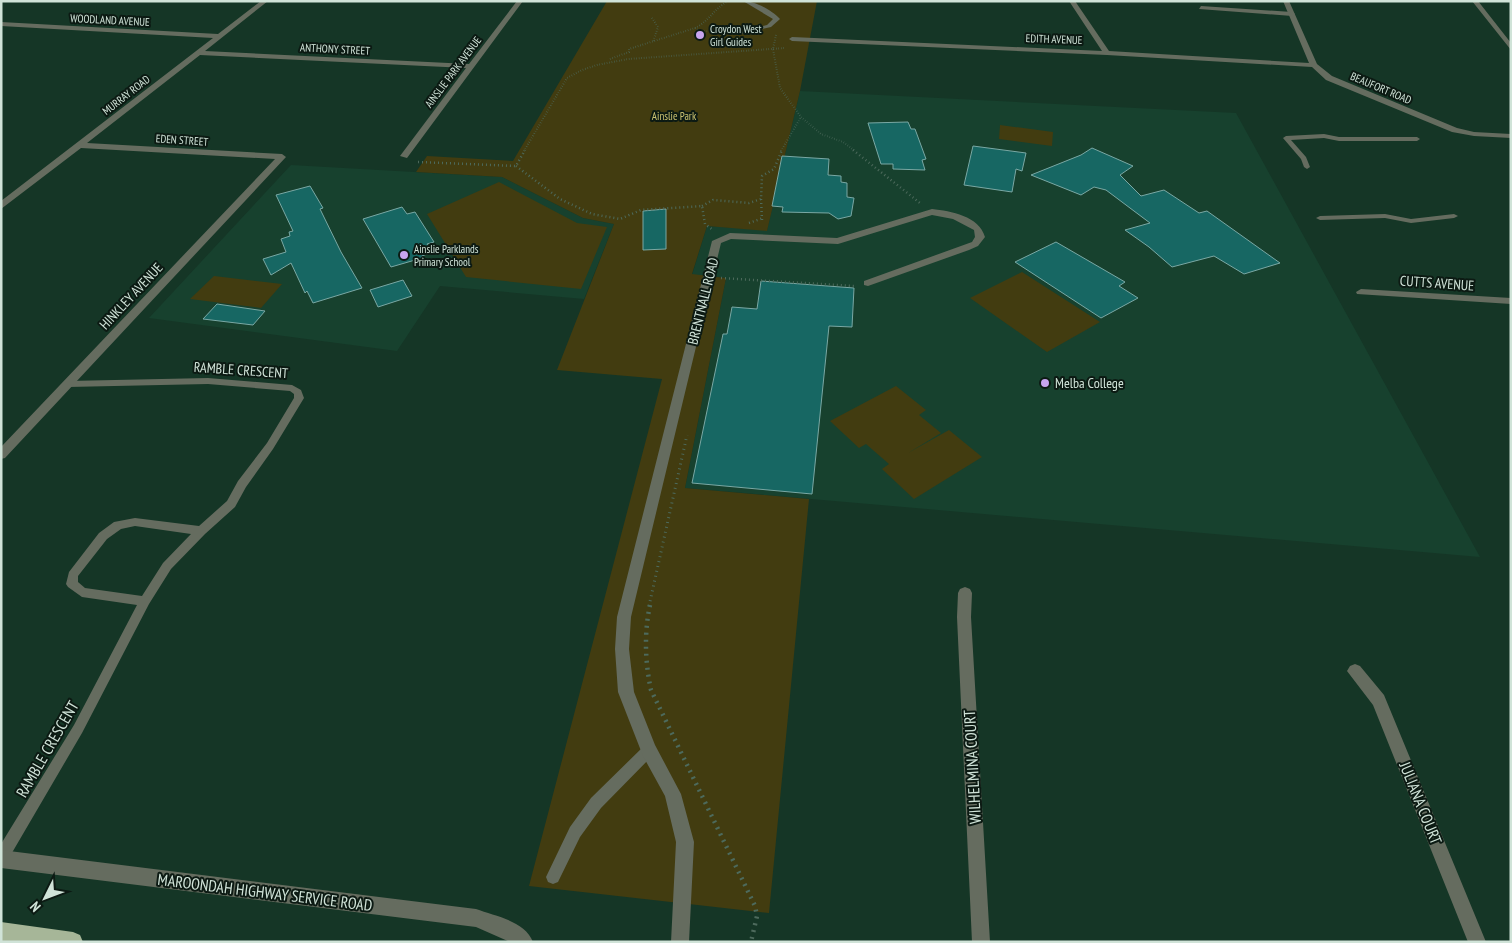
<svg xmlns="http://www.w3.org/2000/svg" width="1512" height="943" font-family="'PT Sans Narrow',sans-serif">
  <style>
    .built { fill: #17412e }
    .green { fill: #423c10 }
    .building { fill: #176763; stroke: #7aa8a4 }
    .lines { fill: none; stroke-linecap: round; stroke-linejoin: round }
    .path-far3 { stroke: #4d6a5c; stroke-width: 2; stroke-dasharray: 0.5 2; stroke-linecap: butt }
    .path-far2 { stroke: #4d6a5c; stroke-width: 2.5; stroke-dasharray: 1 3; stroke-linecap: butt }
    .path-far1 { stroke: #4d6a5c; stroke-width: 3; stroke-dasharray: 1 4; stroke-linecap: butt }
    .path { stroke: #4d6a5c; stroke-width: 4.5; stroke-dasharray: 2 5; stroke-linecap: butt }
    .service { fill: #656c5f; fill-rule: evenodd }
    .minor { fill: #656c5f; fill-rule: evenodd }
    .trunk { fill: #a6b698; fill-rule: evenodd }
    .poi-dot { fill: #c8a5ef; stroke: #0c1a13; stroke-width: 2 }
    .labels { text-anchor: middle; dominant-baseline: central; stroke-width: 4; stroke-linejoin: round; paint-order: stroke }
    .far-street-label { font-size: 11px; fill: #d0e3d8; stroke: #0c1a13 }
    .far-poi-label { font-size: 11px; fill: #d0e3d8; stroke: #0c1a13; text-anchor: start }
    .far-park-label { font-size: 11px; fill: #cdc472; stroke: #0c1a13 }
    .street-label { font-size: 14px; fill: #d0e3d8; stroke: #0c1a13 }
    .poi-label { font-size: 14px; fill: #d0e3d8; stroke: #0c1a13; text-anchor: start }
    .near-street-label { font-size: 16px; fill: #d0e3d8; stroke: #0c1a13 }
  </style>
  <rect width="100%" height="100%" fill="#153626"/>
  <path class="built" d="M800,91L1236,113L1480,557L685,488L726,278L692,275L707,226L767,230Z
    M291,165L502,177L583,218L614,224L584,299L440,286L397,351L149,318Z"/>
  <path class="green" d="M607,1H817L800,91L767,231L707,226L692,274L726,278L685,488L809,499L769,913L529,886L662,379L557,370L614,224L583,218L502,177L416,172L427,156L513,161Z
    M1000,125L1053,132L1052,146L999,139Z
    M499,182L577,223L607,227L581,289L466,277L427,214Z
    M1022,272L1100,322L1047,352L970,298Z
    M214,276L282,284L261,308L190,299Z
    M896,386L926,410L919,415L941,433L908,453L949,430L982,457L914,499L882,469L889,464L866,444L859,448L830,421Z"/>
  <path class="building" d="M908,122L911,129H915L926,159L922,160L925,170L893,169V164H881L868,123Z
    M973,146L1026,153L1022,171L1016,169L1012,192L964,185Z
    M1092,148L1133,166L1120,175L1141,196L1164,190L1199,213L1207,211L1280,263L1244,274L1214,256L1172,267L1149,247L1125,230L1150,223L1106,190L1094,187L1081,195L1031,175L1081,155Z
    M782,156L829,159L828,175L841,176V182L847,183V197L854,198L851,216L838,219L829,213L782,212L783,207L772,206Z
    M310,186L323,208L320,209L341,252L362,288L313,303L307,291L305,293L291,263L271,275L263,259L286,252L281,239L290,236L289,232L293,231L276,195Z
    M402,207L407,214L415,212L434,242L427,244L432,252L422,256V258L391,267L363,219Z
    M666,209V249L643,250V211Z
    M1056,242L1125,282L1119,286L1138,298L1101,318L1015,262Z
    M403,280L412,296L378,307L370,290Z
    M761,281L854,288L852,327L829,326L812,494L692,483L723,334H727L732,307L757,309Z
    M217,304L265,311L253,325L203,319Z"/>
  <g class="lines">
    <path class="path-far3" d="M652,18L658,27L653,42
      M695,28C708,22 715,8 728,1
      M776,35L773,49L780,88L801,117L821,134L843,142L855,151
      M610,59L629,52V49L695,28L700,31L733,32
      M524,151L567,78L582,70L597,65L628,59L785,48
      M781,151L801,117"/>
    <path class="path-far2" d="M853,150L920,203
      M418,162L516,166L525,150
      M516,166L560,199L592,214L620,219L641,210L702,206L705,224L713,230
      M761,199L762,220
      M702,206L713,200L749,203L761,199L762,176L774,169L782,150
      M749,223L763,218
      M721,278L854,286"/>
    <path class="path-far1" d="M649,606L687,435"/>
    <path class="path" d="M650,605C644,633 645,662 651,690L755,906L757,916L751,942"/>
    <path class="service" d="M1201,6L1292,12L1295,14L1292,16L1199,9Z
      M1324,134L1339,137H1417L1420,139L1417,141H1339L1324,138L1291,140L1306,157L1310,167L1307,169L1304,167L1301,159L1283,138L1286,136Z
      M1385,214L1411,219L1454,214L1458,216L1454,218L1411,223L1385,218L1320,220L1316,218L1320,216Z
      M208,378L292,385L301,390L304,398L273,449L246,487L235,507L205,534L171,569L149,604L82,733L6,863L1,865V844L74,725L137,605L82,597L68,587L66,584L69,572L99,533L114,522L135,518L199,526L227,501L238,481L267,443L294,398V394L290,391L208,384L68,387L63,384L68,381ZM135,526L191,534L163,563L142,596L85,588L78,582V576L107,539L121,529Z
      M649,744L654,746L655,750L654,754L601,808L580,837L558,882L553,884L548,882L546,877L570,827L591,798L644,746Z"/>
    <path class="minor" d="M261,1H268L205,51L469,64L517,1H523L407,158L400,156L466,68L200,55L87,143L282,154L286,157L5,458L1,459V447L275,159L81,148L1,209V201L213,38L1,26V22L218,34Z
      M743,1C755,1 772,10 780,19L771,27L741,34V32L767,25L773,19Z
      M1069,1H1075L1109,51L1309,63L1283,1H1289L1317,64L1332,76L1457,128L1474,132L1511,134V138L1474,136L1452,132L1326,80L1312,67L1107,55L792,41L789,39L792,37L1102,51Z
      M1472,1H1478L1511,43V50Z
      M932,209C951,211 979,216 985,237L978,246L969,250L868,286L864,285V281L972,242L975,237L974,230L953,219L932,215L838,244L731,239L721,243L631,617L629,649L634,692L655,745L681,794L694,842L689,942H671L676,842L665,796L643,756L618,692L615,649L617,617L712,241L730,233L837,238Z
      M1361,289L1511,298V304L1357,294L1356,292Z
      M965,587L970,589L972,593L971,617L990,942H972L957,617L958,593L960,589Z
      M1355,664L1360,666L1384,695L1486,942H1468L1373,705L1347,671L1350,666Z
      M1,850L476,909C495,916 525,921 533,942H510L476,927L1,868Z"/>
    <path class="trunk" d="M1,922L73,932L80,935L83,942H1Z"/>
  </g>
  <g class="poi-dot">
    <circle cx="700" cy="35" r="5"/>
    <circle cx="404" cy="255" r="5"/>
    <circle cx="1045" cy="383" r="5"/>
  </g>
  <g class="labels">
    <g class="far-street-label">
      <text transform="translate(110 20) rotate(3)">WOODLAND AVENUE</text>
      <text transform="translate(1054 39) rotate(2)">EDITH AVENUE</text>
      <text transform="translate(335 49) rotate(3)">ANTHONY STREET</text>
      <text transform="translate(453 72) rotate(-53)">AINSLIE PARK AVENUE</text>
      <text transform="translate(1381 88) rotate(23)">BEAUFORT ROAD</text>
      <text transform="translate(126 95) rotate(-38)">MURRAY ROAD</text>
      <text transform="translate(182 140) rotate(4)">EDEN STREET</text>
    </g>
    <g class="far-poi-label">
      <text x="710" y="29">Croydon West<tspan x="710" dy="13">Girl Guides</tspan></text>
      <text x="414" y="249">Ainslie Parklands<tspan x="414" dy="13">Primary School</tspan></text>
    </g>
    <g class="far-park-label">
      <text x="674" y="116">Ainslie Park</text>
    </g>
    <g class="street-label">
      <text transform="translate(1437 283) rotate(4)">CUTTS AVENUE</text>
      <text transform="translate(131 296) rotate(-47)">HINKLEY AVENUE</text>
      <text transform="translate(703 301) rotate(-76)">BRENTNALL ROAD</text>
      <text transform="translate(241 370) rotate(4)">RAMBLE CRESCENT</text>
    </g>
    <g class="poi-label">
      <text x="1055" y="383">Melba College</text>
    </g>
    <g class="near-street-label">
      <text transform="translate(47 749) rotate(-60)">RAMBLE CRESCENT</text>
      <text transform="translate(972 767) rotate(-93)">WILHELMINA COURT</text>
      <text transform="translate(1421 803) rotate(68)">JULIANA COURT</text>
      <text transform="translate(265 892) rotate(7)">MAROONDAH HIGHWAY SERVICE ROAD</text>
    </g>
  </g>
  <rect width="1512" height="943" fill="none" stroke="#d0e3d8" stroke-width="5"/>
  <g transform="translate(45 898) rotate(228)" stroke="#0c1a13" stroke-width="4" paint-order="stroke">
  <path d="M0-4L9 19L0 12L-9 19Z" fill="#d0e3d8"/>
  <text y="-8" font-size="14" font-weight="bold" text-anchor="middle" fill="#d0e3d8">N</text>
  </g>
</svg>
